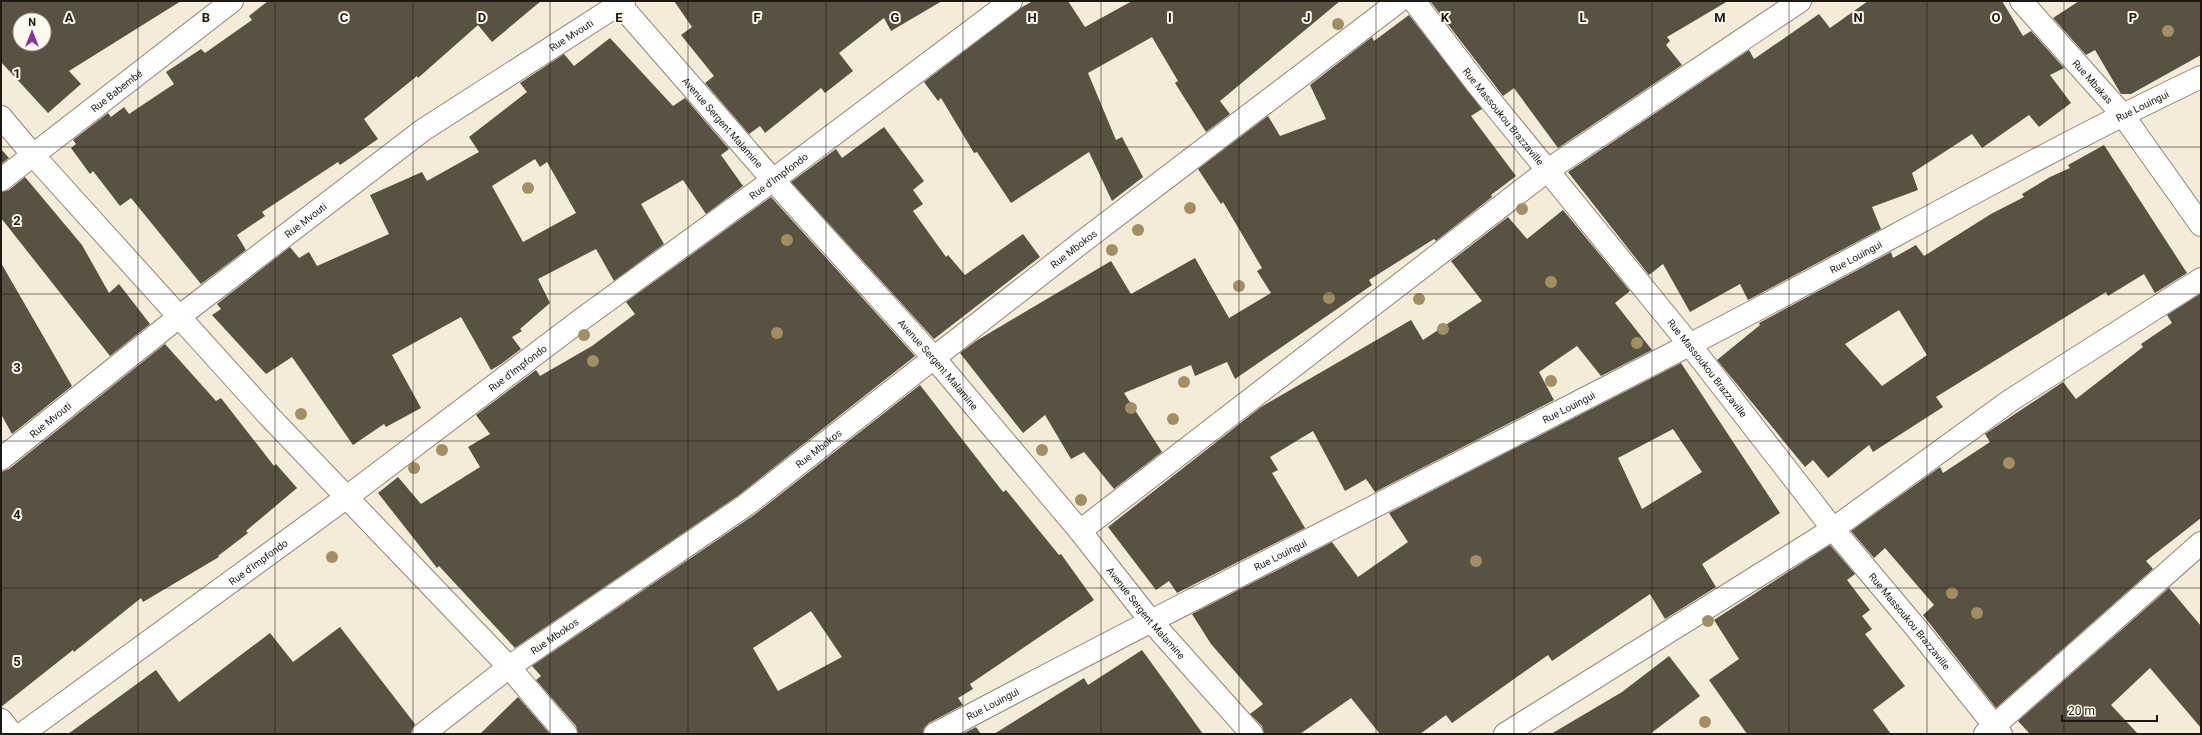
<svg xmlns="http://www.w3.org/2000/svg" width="2202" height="735" font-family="Roboto,sans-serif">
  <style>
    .building { fill: #595142; fill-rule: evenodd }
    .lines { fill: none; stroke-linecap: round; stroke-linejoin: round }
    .minor-casing { stroke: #8e8676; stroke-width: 24 }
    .minor { stroke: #fff; stroke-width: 22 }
    .tree { fill: #a18f63 }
    .grid { fill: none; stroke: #1c1913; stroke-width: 1; stroke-opacity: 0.55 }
    .labels { text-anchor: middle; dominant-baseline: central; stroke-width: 4; stroke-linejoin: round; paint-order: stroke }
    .street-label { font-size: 10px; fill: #1c1913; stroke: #fef9ee }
    .grid-label { font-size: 13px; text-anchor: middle; font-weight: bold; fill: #1c1913; stroke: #fef9ee; stroke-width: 4; stroke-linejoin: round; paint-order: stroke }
  </style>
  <rect width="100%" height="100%" fill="#f4ebd9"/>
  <path class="building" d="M1,1H181L69,71L81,84L48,113L1,62ZM20,20H44V44H20Z
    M268,1H541L492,42L478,25L418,78L417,76L364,119L378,139L340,165L338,162L262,212L265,216L237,235L246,250L201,284L131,198L120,206L93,171L90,174L71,148L76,144L73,140L108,113L111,117L124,107L129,114L174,84L166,72L201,49L205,53L252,20L249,16Z
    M674,1H942L891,31L884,18L839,53L853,71L825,93L821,88L765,133L760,126L749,134L705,83L714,76L681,35L692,27Z
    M1033,1H1068L1085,27L1132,1H1340L1220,101L1230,114L1206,132L1175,83L1178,81L1152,37L1088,73L1116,140L1122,137L1143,177L1112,201L1089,152L1011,203L977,152L974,153L941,98L938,101L924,82L1022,7Z
    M1430,1H1728L1667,37L1670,41L1666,45L1682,65L1558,148L1514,88L1503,96Z
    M1868,1H2002L2023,36L2031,31L2064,68L2050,75L2071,103L2039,127L2029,115L1982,148L1972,134L1912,173L1918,190L1872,207L1881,229L1748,300L1740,284L1690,312L1663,264L1649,275L1568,172L1749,50L1754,59L1819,14L1830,28Z
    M2079,1H2201V55L2131,94H2121L2095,50L2086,55L2053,18Z
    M1409,15L1482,109L1471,116L1516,176L1491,195L1492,197L1436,241L1434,239L1369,280L1372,285L1235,379L1227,362L1195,376L1191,365L1124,393L1162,452L1114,489L1084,452L1071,459L1045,415L1023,433L960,353L976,341L1111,261L1131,294L1195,258L1229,318L1271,293L1257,271L1262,268L1223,202L1221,204L1198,169L1268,116L1280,136L1326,119L1310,85L1372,37L1374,41Z
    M610,38L673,106L685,98L729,149L721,155L743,186L706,214L683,180L641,204L664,244L614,281L596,249L538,279L550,303L520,329L522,331L512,337L521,349L501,364L491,370L461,317L392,355L421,408L386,427L384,424L353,445L292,357L266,374L212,315L221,309L217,304L290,247L299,258L309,252L317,266L389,234L370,195L422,172L427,181L479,152L469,137L527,92L520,83L564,54L574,66ZM535,159L540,167L547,162L576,213L523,242L492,186Z
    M884,127L924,181L913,190L923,204L913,211L946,257L948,255L965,275L1023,234L1040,257L934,339L791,182L836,149L842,158Z
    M2104,145L2187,273L2155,293L2144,274L2108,296L2106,292L1936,397L1943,407L1873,452L1869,445L1828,478L1813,460L1805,467L1717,360L1760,325L1759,323L1891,252L1893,258L1916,245L1924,256L1991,214L2024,197L2022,194L2050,177L2070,168L2068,165ZM1899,310L1927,355L1882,386L1845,344Z
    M1,149L9,158L1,164Z
    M25,177L82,245L109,293L119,284L150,324L110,356L1,218V192L9,190Z
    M771,197L915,356L739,495L515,648L439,566L437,568L378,493L398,477L421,504L480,467L468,447L490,434L476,415L536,370L540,376L592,346L635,314L626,302Z
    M1563,210L1630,291L1615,303L1652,350L1601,376L1577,346L1539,372L1554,400L1375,492L1366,479L1345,491L1313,431L1270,457L1278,470L1272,473L1305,528L1177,593L1169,581L1156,590L1108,527L1261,407L1411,320L1423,340L1482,301L1451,261L1508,217L1527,239Z
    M1,263L72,386L12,434L1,414Z
    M2200,294L2201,518L2146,561L2153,569L1996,708L1923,615L1934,605L1885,548L1874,558L1851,531L1940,467L1943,473L1990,442L1985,434L2063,382L2076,399L2143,347L2141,344L2172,323L2167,315Z
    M165,344L216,401L221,398L274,466L276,464L297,488L246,531L248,533L218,556L219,557L143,602L141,598L74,652L73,650L1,707V472L9,469Z
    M1681,363L1780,513L1702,564L1716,587L1665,619L1650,594L1552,661L1548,655L1452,723L1446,715L1420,734H1380L1351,698L1300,734H1264L1262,726L1250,714L1263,704L1211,644L1192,614L1332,542L1358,577L1408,542L1389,513ZM1673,429L1702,472L1642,509L1618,458Z
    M920,385L1003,492L1006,490L1059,555L1061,554L1094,600L970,684L973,689L958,698L963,705L929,723L924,728L923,734H578L576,726L536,680L541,676L532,666L754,515ZM811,611L842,657L778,691L753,648Z
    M1830,545L1855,574L1847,580L1870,610L1862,616L1872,629L1865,634L1905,686L1873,710L1891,734H1747L1709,680L1739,659L1714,620Z
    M2169,588L2201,626V728L2150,668L2111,705L2138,734H2030L2018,721Z
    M340,627L415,724L411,734H68L156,670L179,702L270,633L293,662Z
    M1142,650L1203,734H994L1084,678L1088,685Z
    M1669,656L1700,696L1650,734H1551L1622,692Z
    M518,697L550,734H480Z
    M976,727L981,734H962Z"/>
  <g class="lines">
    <g class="minor-casing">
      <g id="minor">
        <path id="s1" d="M617,1L773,180L934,358L1080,531L1150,620L1252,734"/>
        <path id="s2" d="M1414,1L1477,84L1690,345L1833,529L1917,629L2001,734"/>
        <path id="s3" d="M2021,1L2122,114L2201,225"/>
        <path d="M1,117L33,155L268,415L509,667L566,734"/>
        <path id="s4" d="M1,180L232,1"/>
        <path id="s5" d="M1,459L180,316L423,130L624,1"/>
        <path d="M1080,531L1548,170L1800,1"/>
        <path d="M1,720L12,734"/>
        <path id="s6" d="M22,734L347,497L582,319L773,180L1011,1"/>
        <path id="s7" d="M423,734L509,667L746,505L1082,242L1399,1"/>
        <path id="s8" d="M935,734C1184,602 1436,476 1687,346C1859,258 2026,160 2201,77"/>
        <path d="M1505,734L1833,529L2011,400L2201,279"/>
        <path d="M1985,734L2201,543"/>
      </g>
    </g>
    <use href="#minor" class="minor"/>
  </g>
  <g class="tree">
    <circle cx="1338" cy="24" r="6"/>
    <circle cx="2168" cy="31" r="6"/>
    <circle cx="528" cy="188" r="6"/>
    <circle cx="1190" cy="208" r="6"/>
    <circle cx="1522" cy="209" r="6"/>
    <circle cx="1138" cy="230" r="6"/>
    <circle cx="787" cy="240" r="6"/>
    <circle cx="1112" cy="250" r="6"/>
    <circle cx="1551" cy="282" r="6"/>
    <circle cx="1239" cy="286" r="6"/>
    <circle cx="1329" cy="298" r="6"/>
    <circle cx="1419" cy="299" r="6"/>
    <circle cx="1443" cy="329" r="6"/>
    <circle cx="777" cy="333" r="6"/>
    <circle cx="584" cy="335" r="6"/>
    <circle cx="1637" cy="343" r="6"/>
    <circle cx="593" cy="361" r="6"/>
    <circle cx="1551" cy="381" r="6"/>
    <circle cx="1184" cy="382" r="6"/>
    <circle cx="1131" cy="408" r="6"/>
    <circle cx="301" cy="414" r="6"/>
    <circle cx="1173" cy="419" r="6"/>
    <circle cx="442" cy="450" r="6"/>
    <circle cx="1042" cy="450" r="6"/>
    <circle cx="2009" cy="463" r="6"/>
    <circle cx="414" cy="468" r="6"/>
    <circle cx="1081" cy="500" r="6"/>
    <circle cx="332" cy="557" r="6"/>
    <circle cx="1476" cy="561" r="6"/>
    <circle cx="1952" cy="593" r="6"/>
    <circle cx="1977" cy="613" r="6"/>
    <circle cx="1708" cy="621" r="6"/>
    <circle cx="1705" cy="722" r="6"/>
  </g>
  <path class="grid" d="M138,1V734M275,1V734M413,1V734M550,1V734M688,1V734M826,1V734M963,1V734M1101,1V734M1239,1V734M1376,1V734M1514,1V734M1652,1V734M1789,1V734M1927,1V734M2064,1V734M1,147H2201M1,294H2201M1,441H2201M1,588H2201"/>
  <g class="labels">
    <g class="street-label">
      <text stroke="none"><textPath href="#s5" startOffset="711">Rue Mvouti</textPath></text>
      <text stroke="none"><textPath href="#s3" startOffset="108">Rue Mbakas</textPath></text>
      <text stroke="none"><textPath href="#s4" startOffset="146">Rue Babembé</textPath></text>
      <text stroke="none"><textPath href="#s8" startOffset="1361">Rue Louingui</textPath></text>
      <text stroke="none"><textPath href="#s2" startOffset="146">Rue Massoukou Brazzaville</textPath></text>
      <text stroke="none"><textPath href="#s1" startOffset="161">Avenue Sergent Malamine</textPath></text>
      <text stroke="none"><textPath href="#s6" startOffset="940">Rue d'Impfondo</textPath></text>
      <text stroke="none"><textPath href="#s5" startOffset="387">Rue Mvouti</textPath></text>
      <text stroke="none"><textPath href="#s7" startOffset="812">Rue Mbokos</textPath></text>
      <text stroke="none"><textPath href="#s8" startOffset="1037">Rue Louingui</textPath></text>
      <text stroke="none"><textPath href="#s1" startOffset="485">Avenue Sergent Malamine</textPath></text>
      <text stroke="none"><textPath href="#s6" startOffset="616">Rue d'Impfondo</textPath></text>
      <text stroke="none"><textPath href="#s2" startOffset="470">Rue Massoukou Brazzaville</textPath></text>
      <text stroke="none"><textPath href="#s8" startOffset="713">Rue Louingui</textPath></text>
      <text stroke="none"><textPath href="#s5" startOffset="63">Rue Mvouti</textPath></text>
      <text stroke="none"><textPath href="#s7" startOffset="488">Rue Mbokos</textPath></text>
      <text stroke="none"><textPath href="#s8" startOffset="389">Rue Louingui</textPath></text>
      <text stroke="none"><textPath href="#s6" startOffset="292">Rue d'Impfondo</textPath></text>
      <text stroke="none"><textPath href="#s1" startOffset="809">Avenue Sergent Malamine</textPath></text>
      <text stroke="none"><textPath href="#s2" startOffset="794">Rue Massoukou Brazzaville</textPath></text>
      <text stroke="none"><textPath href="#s7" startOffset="164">Rue Mbokos</textPath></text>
      <text stroke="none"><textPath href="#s8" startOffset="65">Rue Louingui</textPath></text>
    </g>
  </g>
  <g class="grid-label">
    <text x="69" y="22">A</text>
    <text x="206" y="22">B</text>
    <text x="344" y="22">C</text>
    <text x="482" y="22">D</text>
    <text x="619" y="22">E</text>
    <text x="757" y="22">F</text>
    <text x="895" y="22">G</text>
    <text x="1032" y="22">H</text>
    <text x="1170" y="22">I</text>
    <text x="1307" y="22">J</text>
    <text x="1445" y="22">K</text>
    <text x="1583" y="22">L</text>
    <text x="1720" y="22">M</text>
    <text x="1858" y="22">N</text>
    <text x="1996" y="22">O</text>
    <text x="2133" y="22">P</text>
    <text x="17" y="78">1</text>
    <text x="17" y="225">2</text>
    <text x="17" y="372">3</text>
    <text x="17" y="519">4</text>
    <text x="17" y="666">5</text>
  </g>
  <rect width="2202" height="735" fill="none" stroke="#1c1913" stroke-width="4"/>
  <g transform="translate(32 32)"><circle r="19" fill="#fef9ee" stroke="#a49f96"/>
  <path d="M0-3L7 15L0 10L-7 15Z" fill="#8a319d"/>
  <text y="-6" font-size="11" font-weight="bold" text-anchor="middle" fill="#1c1913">N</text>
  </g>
  <path d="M2062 715v6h95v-6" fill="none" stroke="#1c1913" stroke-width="2"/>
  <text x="2068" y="715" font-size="12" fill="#1c1913" stroke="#fef9ee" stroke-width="3" paint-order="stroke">20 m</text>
</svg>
